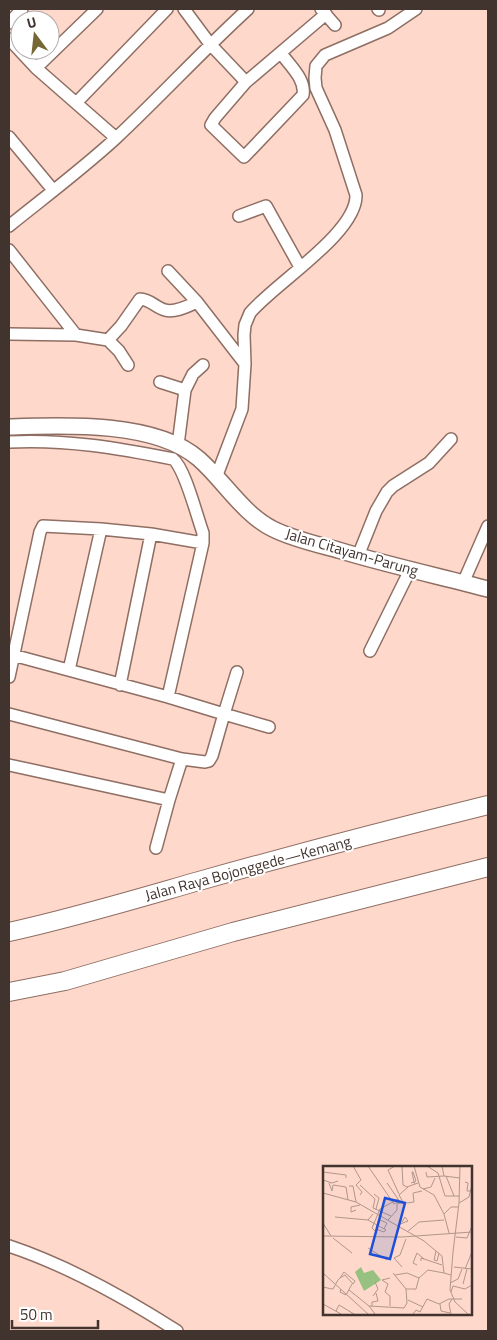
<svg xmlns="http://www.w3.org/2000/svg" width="497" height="1340" font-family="'Titillium Web',sans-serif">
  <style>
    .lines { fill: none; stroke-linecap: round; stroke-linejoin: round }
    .minor-casing { stroke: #8f6e63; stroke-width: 14 }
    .major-casing { stroke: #8f6e63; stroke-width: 18 }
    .highway-casing { stroke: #8f6e63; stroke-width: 20 }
    .minor { stroke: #fff; stroke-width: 11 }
    .major { stroke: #fff; stroke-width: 15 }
    .highway { stroke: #fff; stroke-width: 18 }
    .labels { text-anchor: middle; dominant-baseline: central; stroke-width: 4; stroke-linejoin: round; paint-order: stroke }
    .street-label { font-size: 15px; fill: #41332e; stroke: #fff }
    .inset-road { fill: none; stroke: #b2968c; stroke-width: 1 }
    .view { fill: #1d4ed8; fill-opacity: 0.15; stroke: #1d4ed8; stroke-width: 2.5 }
    .inset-edge { fill: none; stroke: #41332e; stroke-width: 2.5 }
  </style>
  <rect width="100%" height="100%" fill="#fdd8cb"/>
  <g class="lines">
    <g class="minor-casing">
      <path id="minor" d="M184,9L210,44L246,82L326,14
        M321,9L335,25
        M378,9L379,10
        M9,23L22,9
        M9,39L36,68L116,138
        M36,68L97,9
        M246,82L215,118L211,125L244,157L303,95C306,79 289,65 281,53
        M76,103L167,9
        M9,137L53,190
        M239,216L266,206L300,267
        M9,226C45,197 81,170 115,139C160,97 202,51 248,9
        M9,250L76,335
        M168,271L197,302
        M9,334L76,335L108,340L119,351L128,365
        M108,340L121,326L140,299C150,299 156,308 165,310C175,313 188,306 197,302L245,364
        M160,382L185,390L178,445
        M185,390L193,374L203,365
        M9,442C65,439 118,448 173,459C185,468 197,517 203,533V543
        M217,475L242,409L245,364L244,335L245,325L250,313C274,284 357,233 356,195L335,130L316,88L315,78L316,66L325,55L388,28L416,9
        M358,556L376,511L387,492L393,486L429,463L451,439
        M463,583L488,526
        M370,651L410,570
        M9,654L168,697L224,714L212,756L209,761L205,762L182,759L9,714
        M69,670L101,529
        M237,672L224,714L269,727
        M9,677L40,532L43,526L101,529L151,534L203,543L168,697
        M120,685L151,534
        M9,765L169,800L182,759
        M156,848L169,800
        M9,1246C69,1266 124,1297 177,1331"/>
    </g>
    <g class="major-casing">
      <path id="major" d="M9,427C64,425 156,421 199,459C223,480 244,515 273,529C293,539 316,544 338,550C388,565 438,576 488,589"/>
    </g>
    <g class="highway-casing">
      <path id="highway" d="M9,932C73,918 136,899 199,881C295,854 391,829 488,805
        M9,992L65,981L233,932L488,867"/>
    </g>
    <use href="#minor" class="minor"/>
    <use href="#major" class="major"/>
    <use href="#highway" class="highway"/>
  </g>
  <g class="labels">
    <g class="street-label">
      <text transform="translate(352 552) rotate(16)">Jalan Citayam-Parung</text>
      <text transform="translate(248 868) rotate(-15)">Jalan Raya Bojonggede—Kemang</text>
    </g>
  </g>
  <g transform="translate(323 1166)">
    <rect width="149" height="149" fill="#fdd8cb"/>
    <path d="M38,101L41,107L50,104L58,114L41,125L32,106Z" fill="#96c180"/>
    <path class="inset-road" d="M30,0L38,14L33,19L39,26L37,29M45,0L71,38L75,36M72,0L65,4L76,28M79,0L80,19L84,21L95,17M91,0L97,21L111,29L121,48M104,0L115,7L122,30H136M119,0L121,10L137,12M0,6L23,9V12M103,6L104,11L121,10M123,10L131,30M0,14L9,17L15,15M142,16L145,17L144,25H148M6,17L9,25L10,19L23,21L25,34M64,17L75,33M88,17L91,16L93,15L90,6H89L91,16L92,18M37,19L52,33L50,42L68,50M26,20H30L33,36M100,23L108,21L112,12M0,27L33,36L101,75L119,90L121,107L128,109M51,28L56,32L53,43M84,37L91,36L90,27L99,25M136,37L137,0M33,44L28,46V41L37,39M50,48L45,54L63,64L61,66M12,51L45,54M65,54L74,44V38L80,36L76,29L85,21M0,57L8,70M77,58L85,55L82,51L79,56M52,65L49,62L57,43L75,33L77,36M61,66L53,63L57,54L64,57L61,63M84,66L96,56L121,54M126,67L121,48L128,41H136M0,70L79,71L149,66M133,71L144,72L149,60M10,72L29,87M45,82L64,94M113,85L111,94L114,95L116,87M130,86L136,37L146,31L149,19M130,86L127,124L132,136L145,148M98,95V92L119,99M94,99L90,97L94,87L101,93M79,101L71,92L77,89L83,73M131,101L149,103M142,103L149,86M0,107L45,148M72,109L84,107L96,112L93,123H83M67,112L59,114L65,118L62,126L67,130V140M96,112L105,104L121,107M127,117L135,113L139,103M140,118L144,103M0,121L9,123H10L15,114L17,112L21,106L32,115L30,118L22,109L17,112M18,123L17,126L23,129L29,118M26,124L46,140M128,126L130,120L142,123L149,119M50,130L55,123L52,116M85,134L100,141M0,138L18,148M117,138L118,145L127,147M49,140V136L55,135L53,127M13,145L16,139L31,148M52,148L46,140L81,142L84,137L83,123L70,107M90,148L93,144L97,146L104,133L116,138L126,133H139M128,148L126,138L129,133"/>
    <path class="view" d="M62,32L82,37L67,93L47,88Z"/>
    <rect width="149" height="149" class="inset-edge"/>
  </g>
  <rect width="497" height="1340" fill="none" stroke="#41332e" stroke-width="20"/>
  <g transform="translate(35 35) rotate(345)"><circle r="24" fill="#ffffff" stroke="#b3adab"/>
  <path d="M0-4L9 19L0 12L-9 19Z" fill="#776735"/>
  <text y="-8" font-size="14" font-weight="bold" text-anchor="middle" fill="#41332e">U</text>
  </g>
  <path d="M12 1320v8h86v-8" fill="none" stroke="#41332e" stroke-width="2.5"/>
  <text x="20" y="1320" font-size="15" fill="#41332e" stroke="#ffffff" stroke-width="4" paint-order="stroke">50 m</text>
</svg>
